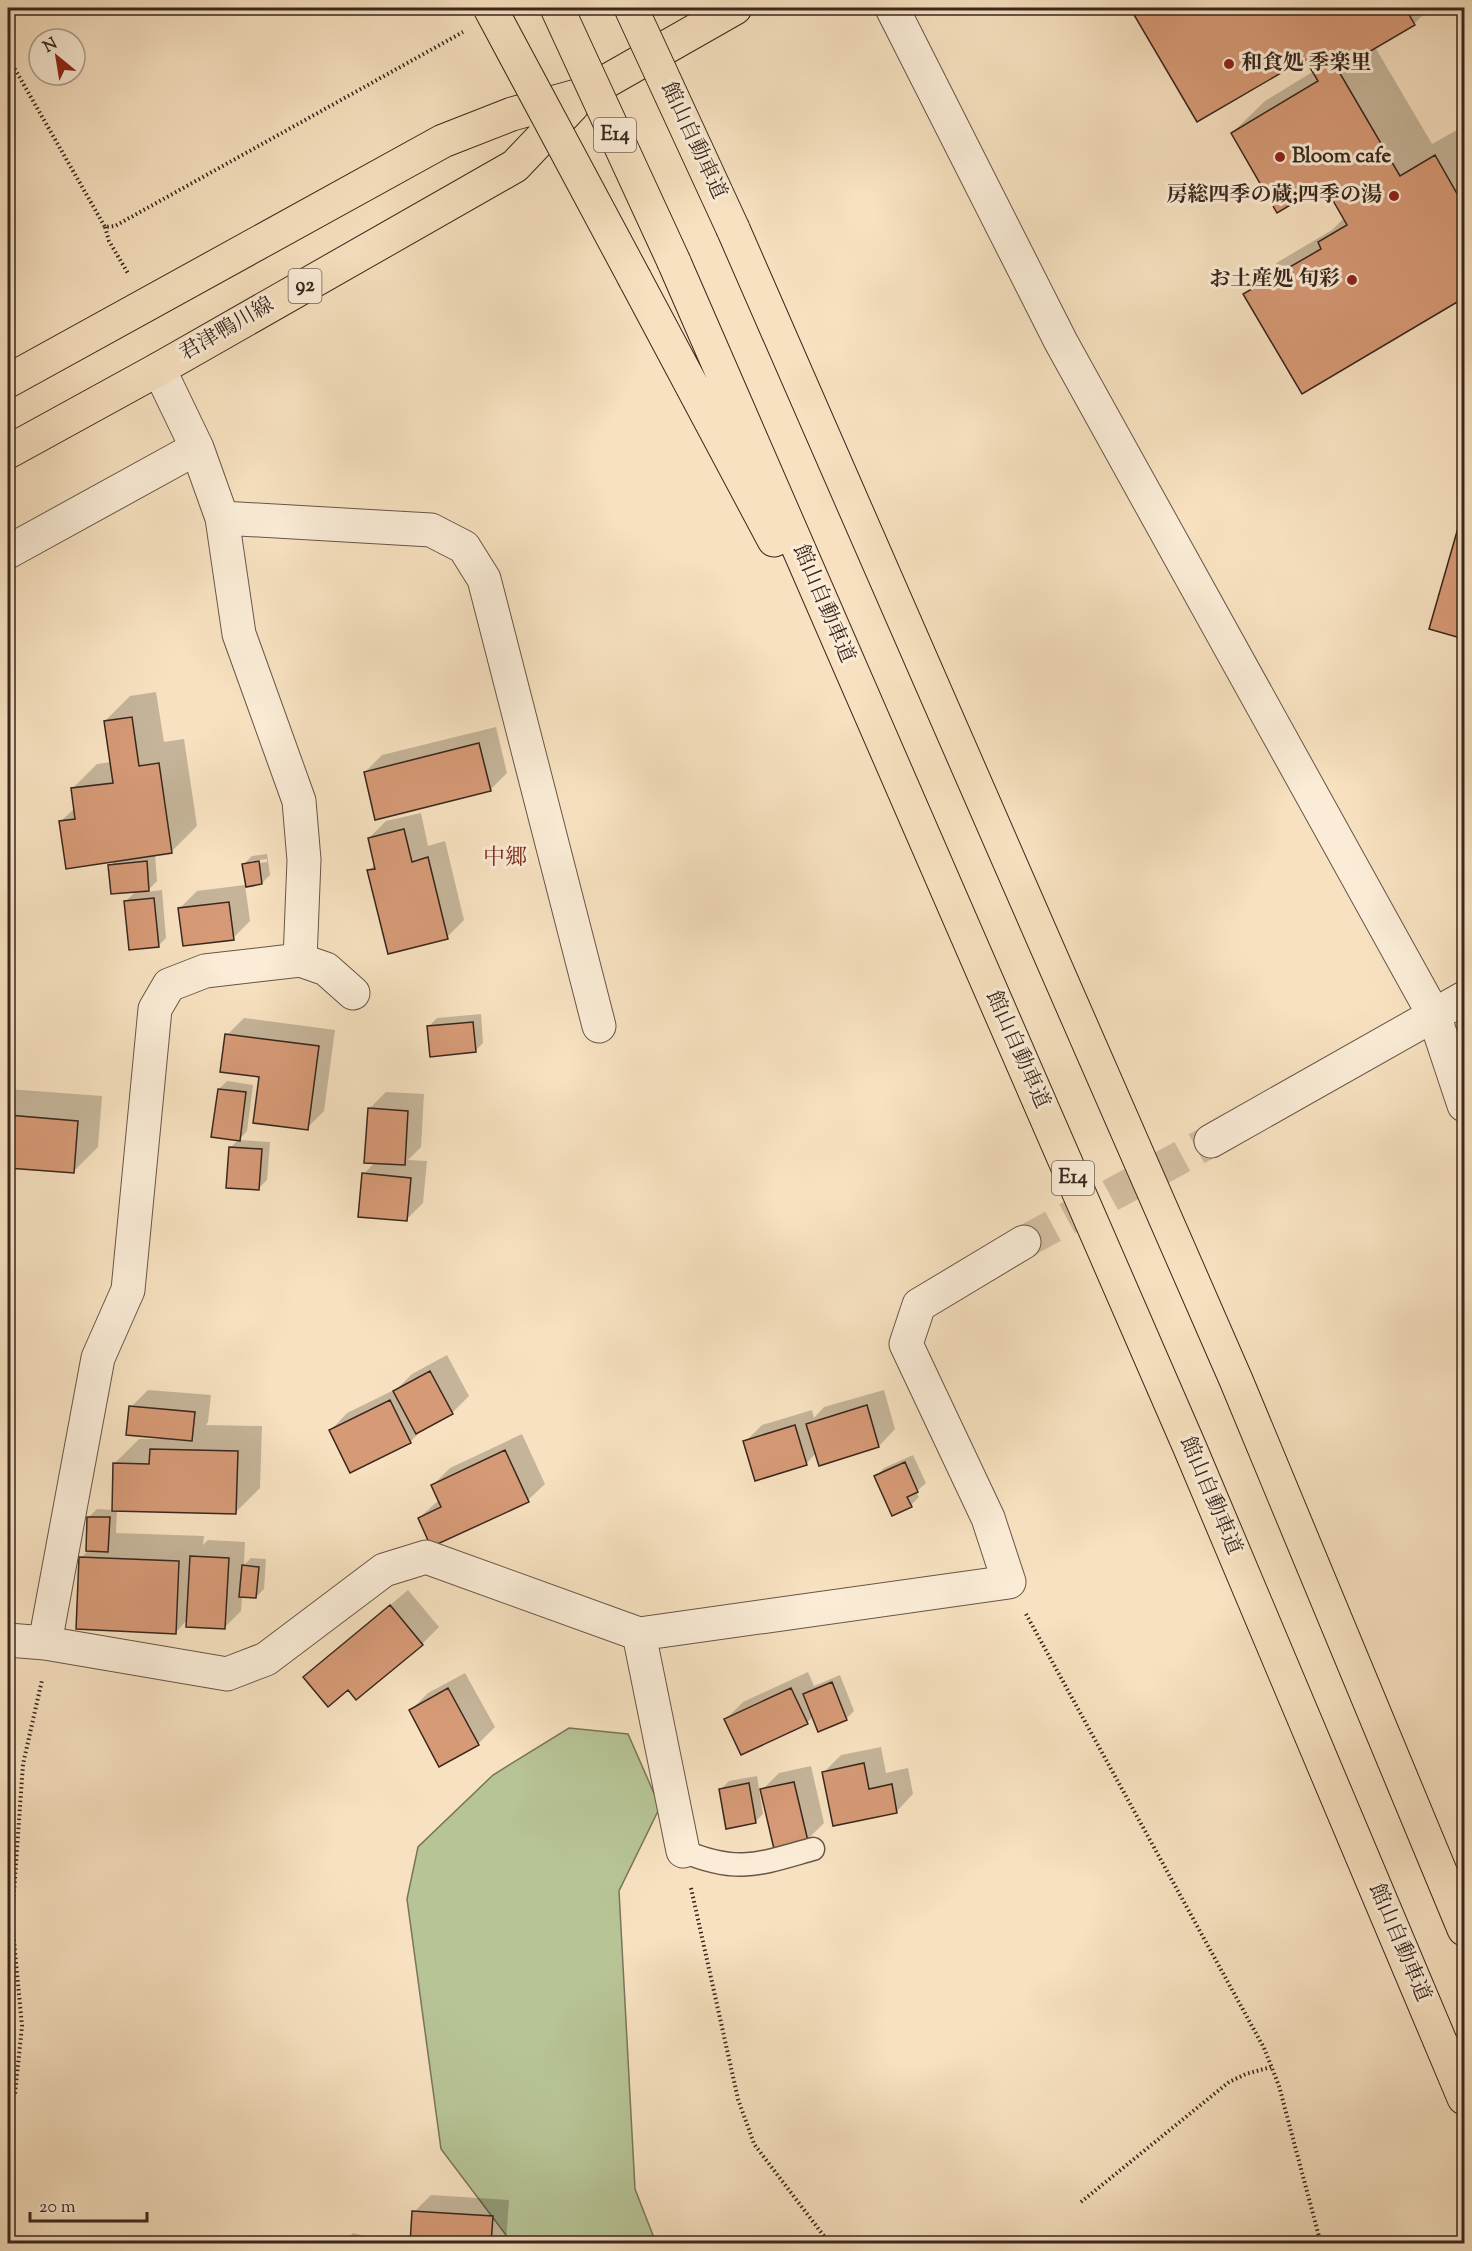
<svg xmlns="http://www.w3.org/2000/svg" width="1472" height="2251" font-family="'Sorts Mill Goudy','Noto Serif JP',serif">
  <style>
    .green { fill: #b7c496; stroke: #78755a; stroke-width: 1.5 }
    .shadow { fill: #0003; fill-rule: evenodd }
    .building { fill: #d69a76; stroke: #39261d; stroke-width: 1.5 }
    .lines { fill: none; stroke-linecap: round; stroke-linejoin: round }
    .street-tunnel { stroke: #d1bc9f; stroke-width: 33; stroke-dasharray: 33 16; stroke-linecap: butt }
    .lane-casing { stroke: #685546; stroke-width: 25 }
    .street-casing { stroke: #685546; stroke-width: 35 }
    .primary-casing { stroke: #39261d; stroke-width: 35 }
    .highway-casing { stroke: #39261d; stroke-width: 35 }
    .path { stroke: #39261d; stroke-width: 4; stroke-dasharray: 1.5 3; stroke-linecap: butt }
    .lane { stroke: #faecd6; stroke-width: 22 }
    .street { stroke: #faecd6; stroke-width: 33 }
    .primary { stroke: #f7e1c0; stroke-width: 33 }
    .highway { stroke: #f7e1c0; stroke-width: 33 }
    .highway-bridge-casing { stroke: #39261d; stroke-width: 35; stroke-linecap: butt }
    .highway-bridge { stroke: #f7e1c0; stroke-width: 33 }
    .poi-dot { fill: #8f2418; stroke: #faecd6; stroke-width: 2 }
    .labels { text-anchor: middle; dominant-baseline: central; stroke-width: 6; stroke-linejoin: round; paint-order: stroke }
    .shield { fill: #faecd6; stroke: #736154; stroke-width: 1.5 }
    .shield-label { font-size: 20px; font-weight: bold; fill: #39261d }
    .poi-label { font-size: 21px; font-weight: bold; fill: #39261d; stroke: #faecd6; text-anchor: start }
    .street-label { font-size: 21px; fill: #39261d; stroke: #faecd6 }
    .neighbourhood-label { font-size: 22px; fill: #7a1f14; stroke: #faecd6 }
  </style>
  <rect width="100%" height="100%" fill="#f7e1c0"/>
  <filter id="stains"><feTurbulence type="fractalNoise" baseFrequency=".00333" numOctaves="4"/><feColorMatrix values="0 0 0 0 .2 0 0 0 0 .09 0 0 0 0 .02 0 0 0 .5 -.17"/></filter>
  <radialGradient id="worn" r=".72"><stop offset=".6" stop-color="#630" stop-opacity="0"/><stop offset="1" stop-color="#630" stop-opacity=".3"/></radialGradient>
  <path class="green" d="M569,1728L628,1734L660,1807L619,1891L635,2189L656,2243H512L441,2149L407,1899L418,1847L493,1775Z"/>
  <path class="shadow" d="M1131,8H1430L1414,24L1375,47L1432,144L1464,126V296L1303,392L1245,294L1278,262L1332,230L1345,217L1324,183L1232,133L1265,101L1314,71L1306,57L1198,120Z
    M1464,513V638L1431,628Z
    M156,692L164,742L184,739L197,826L172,851L155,854L157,881L146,892L162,890L166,938L158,946L125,902L137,890L110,866L116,860L60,822L75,808L72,789L97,764L111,762L105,721L130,696Z
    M496,727L507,773L490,790L365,772L382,755Z
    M421,813L428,846L445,841L464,920L447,937L369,871L375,864L369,838L386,821Z
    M267,854L270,875L262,883L244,864L252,856ZM267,859V862L251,864V861Z
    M245,885L250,921L233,938L180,908L197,891Z
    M481,1014L483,1043L475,1051L429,1026L437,1018Z
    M244,1018L335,1030L324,1111L307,1128L227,1035Z
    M227,1081L253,1085L247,1131L239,1140L270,1142L267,1180L259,1188L230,1148L239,1139L219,1089Z
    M8,1089L102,1096L98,1147L73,1172L8,1167Z
    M386,1092L424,1094L421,1147L408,1160L427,1161L423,1203L406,1220L364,1174L375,1162L369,1109Z
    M447,1355L469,1396L452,1413L425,1427L410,1442L331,1430L347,1413L398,1388L412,1374Z
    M148,1390L211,1395L208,1422L206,1425L262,1426L260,1488L235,1513L117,1510L116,1533L204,1536L203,1545L208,1540L245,1542L244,1565L251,1558L266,1559L264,1589L256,1597L242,1596L241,1611L224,1628L187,1620L176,1632L81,1558L88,1551L89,1517L97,1509L113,1510L114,1464L139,1439H164L131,1407Z
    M884,1390L895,1429L879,1446L820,1464L816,1453L806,1464L745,1442L762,1425L812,1410L814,1418L824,1407Z
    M522,1434L545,1484L528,1500L419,1518L439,1500L433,1485L450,1468Z
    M913,1455L926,1483L916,1492L919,1497L911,1505L876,1477L884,1468Z
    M408,1590L439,1627L422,1644L348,1688L305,1677Z
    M808,1672L814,1686L840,1675L854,1711L846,1719L813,1716L807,1723L726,1719L743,1702Z
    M465,1673L495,1727L478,1744L411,1710L428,1693Z
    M881,1747L886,1773L908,1768L913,1794L897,1811L824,1772L841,1755Z
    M811,1766L824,1823L807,1840L762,1790L779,1773Z
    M757,1776L763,1814L755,1822L721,1789L729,1781Z
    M431,2195L509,2200L506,2244H412L414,2212Z
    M353,2233L393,2244H342Z"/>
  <path class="building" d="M1130,8H1413L1407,11L1415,25L1338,70L1400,176L1435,155L1464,206V298L1302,394L1243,294L1321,249L1318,242L1347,225L1324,185L1277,213L1231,133L1318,81L1305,59L1197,122Z
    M1462,514H1464V639L1429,629Z
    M132,717L139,766L159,763L172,853L66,869L59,821L75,819L71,788L113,783L104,721Z
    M479,743L491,791L375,820L364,772Z
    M404,829L412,862L428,857L448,939L388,954L367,870L375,869L368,838Z
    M147,861L149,891L111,894L108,865Z
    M259,861L262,884L246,887L242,864Z
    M154,898L159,947L129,950L124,901Z
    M229,902L234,940L183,946L178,908Z
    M473,1022L476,1052L430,1057L427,1026Z
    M225,1034L319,1046L308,1130L253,1123L259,1077L220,1072Z
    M218,1089L246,1092L240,1141L211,1137Z
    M368,1108L408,1111L405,1165L364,1163Z
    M8,1115L78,1121L74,1173L8,1168Z
    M229,1147L262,1149L259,1190L226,1188Z
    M362,1173L411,1178L407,1221L358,1217Z
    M430,1371L453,1414L416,1434L393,1391Z
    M390,1400L411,1443L350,1473L329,1430Z
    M867,1405L879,1447L819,1466L806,1424Z
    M129,1406L195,1412L192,1441L126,1435Z
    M795,1425L807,1465L755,1481L743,1441Z
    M150,1449L238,1451L236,1514L112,1511L113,1463L149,1464Z
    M505,1450L529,1502L431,1547L418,1518L441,1507L431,1485Z
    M905,1462L918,1492L907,1497L912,1507L892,1516L874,1476Z
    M87,1517H110L108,1552L86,1551Z
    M190,1556L229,1558L225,1629L186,1627Z
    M79,1557L179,1561L176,1634L76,1629Z
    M242,1565L259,1567L256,1598L239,1597Z
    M390,1605L423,1645L356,1700L348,1690L328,1707L303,1677Z
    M832,1682L847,1720L818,1732L803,1694Z
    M448,1688L479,1745L439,1767L409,1710Z
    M791,1688L808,1724L741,1755L724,1719Z
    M864,1763L869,1789L892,1784L897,1813L833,1826L822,1772Z
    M794,1782L808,1841L774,1849L760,1789Z
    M749,1783L756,1823L726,1829L719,1789Z
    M412,2211L493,2216L491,2244H410Z"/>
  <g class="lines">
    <path class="street-tunnel" d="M1024,1242L1211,1141"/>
    <g class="lane-casing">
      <path id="lane" d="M683,1851C738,1874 759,1864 813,1849"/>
    </g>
    <g class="street-casing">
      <path id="street" d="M892,8L1061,342L1434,1015L1464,1105
        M159,369L197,448L222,518L239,634L299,801L304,860L300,960
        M222,518L431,530L464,547L484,579L599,1026
        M8,552L197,448
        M1211,1141L1464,998
        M639,1634L683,1851
        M8,1640L45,1643L227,1674L266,1659L384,1570L426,1557L639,1634L1009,1582L988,1518L906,1344L919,1305L1024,1242
        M45,1643L98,1358L128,1290L155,1009L169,985L205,971L300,960L326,969L353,993"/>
    </g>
    <g class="primary-casing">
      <path id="primary" d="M8,381L443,141L512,114L584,94L735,8
        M8,452L159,369L515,166L572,106"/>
    </g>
    <g class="highway-casing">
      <path id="highway" d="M733,229L1236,1380L1464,1929
        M674,262L1190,1448L1464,2098
        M635,279L774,540"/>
    </g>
    <path class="path" d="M8,57L105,227L115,226L463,32
      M105,227L109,241L129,275
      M1026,1614L1264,2048L1279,2086L1321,2244
      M691,1888L738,2099L754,2144L830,2244
      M8,2105L15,2094L22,2026L12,1920L23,1764L42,1680
      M1081,2202L1229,2082L1246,2074L1271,2067"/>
    <use href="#lane" class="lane"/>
    <use href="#street" class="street"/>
    <use href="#primary" class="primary"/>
    <use href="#highway" class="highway"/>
    <g class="highway-bridge-casing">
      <path id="highway-bridge" d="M490,8L635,279
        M557,8L674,262
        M631,8L733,229"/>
    </g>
    <use href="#highway-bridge" class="highway-bridge"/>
  </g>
  <g class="poi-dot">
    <circle cx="1229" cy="64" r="6"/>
    <circle cx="1280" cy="157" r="6"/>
    <circle cx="1394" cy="196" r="6"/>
    <circle cx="1352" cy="280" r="6"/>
  </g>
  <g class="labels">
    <g class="shield">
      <rect x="594" y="118" width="42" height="34" rx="4.5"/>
      <rect x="288.5" y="269" width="33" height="34" rx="4.5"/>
      <rect x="1052" y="1161" width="42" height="34" rx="4.5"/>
    </g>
    <g class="shield-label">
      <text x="615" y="135">E14</text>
      <text x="305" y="286">92</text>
      <text x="1073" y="1178">E14</text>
    </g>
    <g class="poi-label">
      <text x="1241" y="64">和食処 季楽里</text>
      <text x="1292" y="157">Bloom cafe</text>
      <text x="1382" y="196" text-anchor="end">房総四季の蔵;四季の湯</text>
      <text x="1340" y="280" text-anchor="end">お土産処 旬彩</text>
    </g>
    <g class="street-label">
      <text transform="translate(693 141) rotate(65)">館山自動車道</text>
      <text transform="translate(227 330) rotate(-30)">君津鴨川線</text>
      <text transform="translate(823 604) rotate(67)">館山自動車道</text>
      <text transform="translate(1017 1050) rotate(66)">館山自動車道</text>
      <text transform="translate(1210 1496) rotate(67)">館山自動車道</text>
      <text transform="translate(1399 1943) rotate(67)">館山自動車道</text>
    </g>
    <g class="neighbourhood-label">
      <text x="505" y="859">中郷</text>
    </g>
  </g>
  <rect width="1472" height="2251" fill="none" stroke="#f7e1c0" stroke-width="30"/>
  <rect x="9" y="9" width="1454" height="2233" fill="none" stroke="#39261d" stroke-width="3"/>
  <rect x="15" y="15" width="1442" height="2221" fill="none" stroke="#39261d" stroke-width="1.5"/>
  <g transform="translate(57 57) rotate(330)"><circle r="28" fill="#faecd6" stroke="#ad9d8c" stroke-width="1.5"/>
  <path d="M0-4.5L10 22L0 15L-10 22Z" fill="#8f2418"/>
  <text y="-9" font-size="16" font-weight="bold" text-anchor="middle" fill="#39261d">N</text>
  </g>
  <path d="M30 2212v9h117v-9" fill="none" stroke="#39261d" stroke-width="3"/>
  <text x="39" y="2212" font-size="18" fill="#39261d" stroke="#faecd6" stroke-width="4.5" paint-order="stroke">20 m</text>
  <rect width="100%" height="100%" filter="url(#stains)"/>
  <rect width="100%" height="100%" fill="url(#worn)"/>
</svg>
